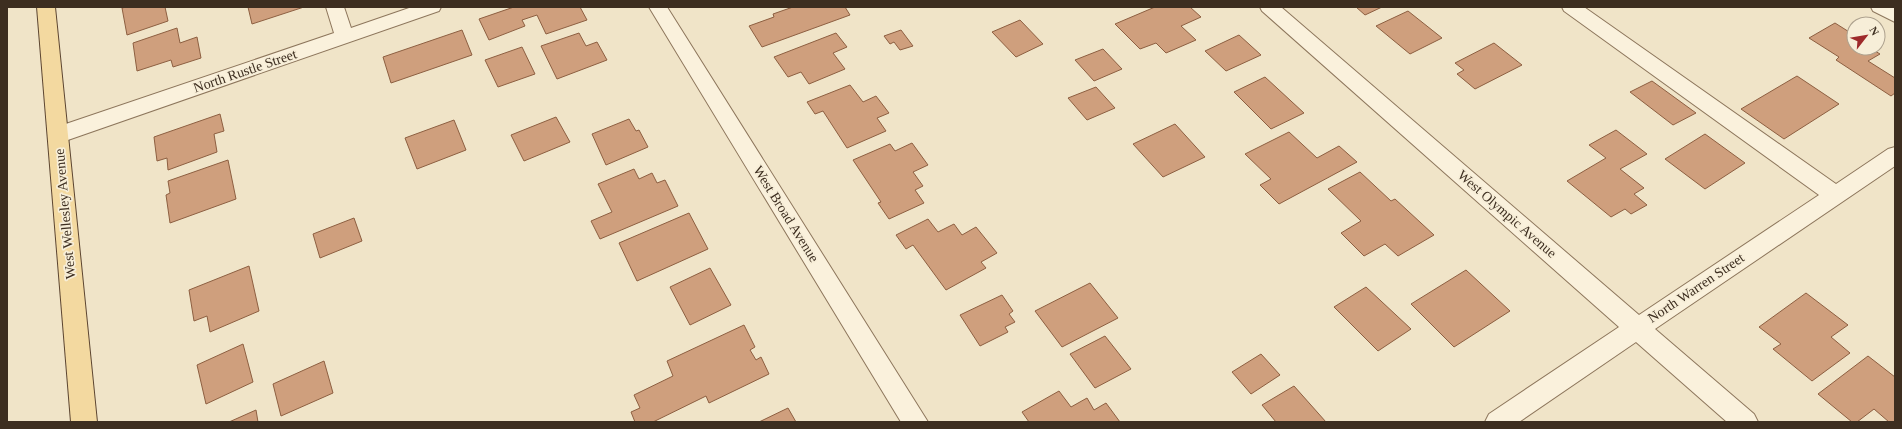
<svg xmlns="http://www.w3.org/2000/svg" width="1902" height="429" font-family="Georgia,serif">
  <style>
    .building { fill: #cf9f7d; stroke: #8d5f41 }
    .lines { fill: none; stroke-linecap: round; stroke-linejoin: round }
    .minor-casing { stroke: #8d765c; stroke-width: 2 }
    .major-casing { stroke: #5b4430; stroke-width: 2 }
    .minor { fill: #faf1dc; fill-rule: evenodd }
    .major { fill: #f3d9a0; fill-rule: evenodd }
    .labels { text-anchor: middle; dominant-baseline: central; stroke-width: 3.5; stroke-linejoin: round; paint-order: stroke }
    .street-label { font-size: 14px; fill: #3d2e20; stroke: #f7eed8 }
  </style>
  <rect width="100%" height="100%" fill="#f0e4c8"/>
  <path class="building" d="M126,7H165L168,21L127,35L122,8Z
    M248,7H304L252,24Z
    M514,7H580L587,20L546,34L537,15L522,20L525,26L489,40L479,19Z
    M793,7H845L850,15L762,47L749,26L774,17L773,14Z
    M1155,7H1190L1201,17L1181,26L1196,40L1166,53L1156,43L1140,49L1115,24Z
    M1356,7H1382L1365,15Z
    M1408,11L1442,38L1410,54L1376,26Z
    M1020,20L1043,44L1016,57L992,32Z
    M1835,23L1854,35V48H1870L1880,54L1868,61L1895,78V93L1891,96L1836,60L1839,57L1809,38Z
    M177,28L180,43L197,37L201,58L173,67L171,60L137,71L133,43Z
    M462,30L472,55L391,83L383,57Z
    M901,30L913,46L900,50L894,42L890,44L884,36Z
    M579,33L586,46L597,42L607,60L557,79L541,46Z
    M836,33L847,47L833,53L845,69L809,84L801,72L788,77L774,57Z
    M1239,35L1261,55L1226,71L1205,51Z
    M1494,43L1522,65L1475,89L1457,74L1464,70L1455,63Z
    M522,47L535,74L498,87L485,60Z
    M1103,49L1122,69L1094,81L1075,60Z
    M1797,76L1839,104L1784,139L1741,109Z
    M1265,77L1304,113L1271,129L1234,92Z
    M1652,81L1696,113L1673,125L1630,92Z
    M850,85L863,102L876,96L889,113L877,118L886,131L847,148L823,111L815,114L807,102Z
    M1096,87L1115,108L1087,120L1068,98Z
    M220,114L224,131L214,134L217,152L168,170L167,158L157,161L154,137Z
    M556,117L570,142L524,161L511,135Z
    M629,119L636,131L639,130L648,147L606,165L592,134Z
    M454,120L466,150L417,169L405,138Z
    M1175,124L1205,157L1163,177L1133,144Z
    M1616,130L1647,154L1620,169L1644,188L1634,194L1647,205L1631,214L1625,209L1611,217L1567,181L1606,158L1589,145Z
    M1289,132L1317,158L1339,146L1357,162L1279,204L1260,185L1271,179L1245,154Z
    M1705,134L1745,163L1705,189L1665,159Z
    M912,143L928,165L913,172L923,186L915,190L924,203L889,219L878,203L881,202L853,160L890,144L895,151Z
    M228,160L236,199L170,223L166,195L170,193L168,181Z
    M634,169L639,179L652,173L657,183L665,180L678,206L600,239L591,221L612,212L598,184Z
    M1360,172L1391,201L1395,199L1434,235L1398,256L1385,244L1364,256L1341,233L1361,221L1328,189Z
    M689,213L708,249L637,281L619,243Z
    M354,218L362,241L320,258L313,234Z
    M928,219L938,232L954,224L962,235L976,227L997,253L981,262L986,268L946,290L913,245L906,249L896,235Z
    M249,266L259,311L210,332L207,316L194,321L189,290Z
    M710,268L731,305L690,325L670,287Z
    M1466,270L1510,311L1454,347L1411,304Z
    M1090,283L1118,318L1062,347L1035,311Z
    M1366,287L1411,329L1378,351L1334,307Z
    M1806,293L1848,325L1831,337L1850,353L1812,381L1773,349L1781,344L1759,327Z
    M1002,295L1013,311L1009,314L1015,322L1005,327L1008,332L980,346L960,315Z
    M744,325L755,347L750,350L756,360L761,357L769,374L709,403L706,396L653,422H635L631,412L640,408L634,395L673,376L667,361Z
    M1105,336L1131,369L1095,388L1070,354Z
    M243,344L253,382L206,404L197,365Z
    M1261,354L1280,375L1251,394L1232,372Z
    M1868,356L1895,377V422H1889L1874,409L1857,422H1852L1818,394Z
    M324,361L333,393L281,416L273,384Z
    M1294,386L1326,422H1276L1262,405Z
    M1059,391L1071,407L1087,398L1094,410L1106,403L1120,422H1029L1022,412Z
    M788,408L796,422H759Z
    M256,410L258,422H229Z"/>
  <g class="lines">
    <g class="minor-casing">
      <path id="minor" d="M326,7H344L351,28L412,7H441L439,11L65,141L58,143L51,141L48,135L51,129L334,33Z
        M649,7H667L928,422H901Z
        M1260,7H1281L1639,315L1819,195L1564,11L1562,7H1584L1836,184L1888,149L1895,147V166L1655,329L1754,414L1758,422H1727L1636,342L1519,422H1485L1489,414L1619,327L1262,11Z
        M1871,7L1895,8V22L1873,11Z"/>
    </g>
    <g class="major-casing">
      <path id="major" d="M37,7H55L97,422H71Z"/>
    </g>
    <use href="#minor" class="minor"/>
    <use href="#major" class="major"/>
  </g>
  <g class="labels">
    <g class="street-label">
      <text transform="translate(245 71) rotate(-19)">North Rustle Street</text>
      <text transform="translate(65 214) rotate(-95)">West Wellesley Avenue</text>
      <text transform="translate(786 214) rotate(58)">West Broad Avenue</text>
      <text transform="translate(1507 214) rotate(41)">West Olympic Avenue</text>
      <text transform="translate(1696 288) rotate(-34)">North Warren Street</text>
    </g>
  </g>
  <rect width="1902" height="429" fill="none" stroke="#3d2e20" stroke-width="16"/>
  <g transform="translate(1866 36) rotate(59)"><circle r="19" fill="#f7eed8" stroke="#ada18e"/>
  <path d="M0-3L7 15L0 10L-7 15Z" fill="#9e2a2b"/>
  <text y="-6" font-size="11" font-weight="bold" text-anchor="middle" fill="#3d2e20">N</text>
  </g>
</svg>
